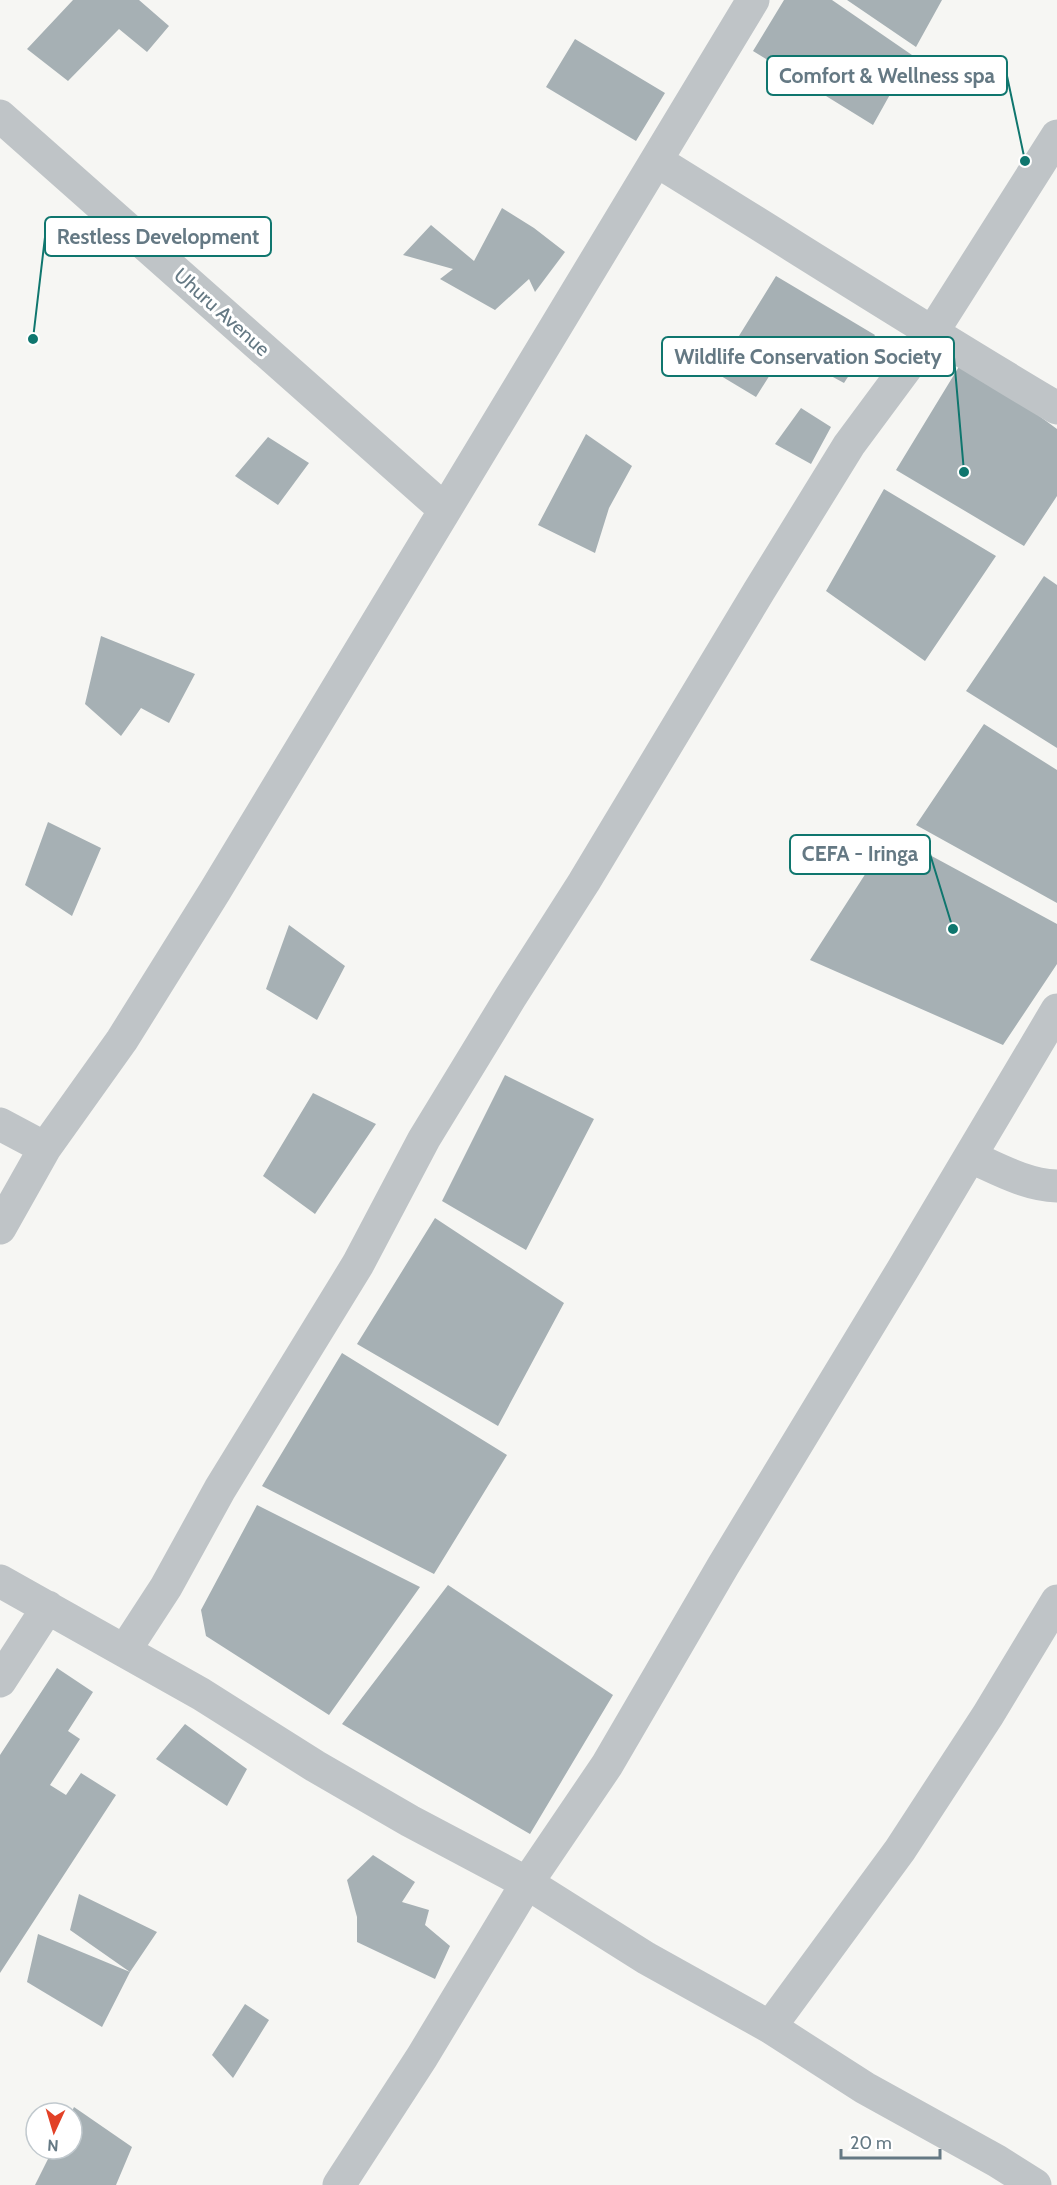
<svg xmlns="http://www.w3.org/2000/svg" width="1057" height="2185" font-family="Cabin,sans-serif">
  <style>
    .building { fill: #a6b0b4 }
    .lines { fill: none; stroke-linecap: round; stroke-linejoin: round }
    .minor { stroke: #bfc4c7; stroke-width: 33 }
    .labels { text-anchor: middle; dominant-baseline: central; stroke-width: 6; stroke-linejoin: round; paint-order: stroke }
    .street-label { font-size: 20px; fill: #657984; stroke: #fff }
    .leader { fill: none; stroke: #0f766e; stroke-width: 2 }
    .callout-dot { fill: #0f766e; stroke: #fff; stroke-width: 2 }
    .callout { fill: #fff; stroke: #0f766e; stroke-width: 2 }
    .callout-label { font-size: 21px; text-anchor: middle; font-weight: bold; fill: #657984 }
  </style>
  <rect width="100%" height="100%" fill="#f6f6f3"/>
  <path class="building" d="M73,0H139L169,26L147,52L119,29L68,81L27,49Z
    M784,0H832L912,55L873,125L753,51Z
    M847,0H942L916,47Z
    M575,39L665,93L636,141L546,87Z
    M502,208L534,228L565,252L535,292L529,279L495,310L440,279L453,269L403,255L431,225L474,261Z
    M776,276L875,335L844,383L785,351L756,397L716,373Z
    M963,360L1057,429V496L1024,546L896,470Z
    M801,408L831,427L811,464L775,444Z
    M586,434L632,466L609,508L595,553L538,525Z
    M268,437L309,463L278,505L235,476Z
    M884,489L996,556L925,661L826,591Z
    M1044,576L1057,585V748L966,691Z
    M101,636L195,674L169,723L141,708L121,736L85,704Z
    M984,724L1057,770V903L916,825Z
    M48,822L101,848L72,916L25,885Z
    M891,834L1057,924V964L1003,1045L810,960Z
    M289,925L345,966L317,1020L266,989Z
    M505,1075L594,1119L526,1250L442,1201Z
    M313,1093L376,1124L315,1214L263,1176Z
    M435,1218L564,1303L498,1426L357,1344Z
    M342,1353L507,1455L434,1574L262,1486Z
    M257,1505L420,1587L329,1715L206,1636L201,1610Z
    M448,1585L613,1695L530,1834L342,1724Z
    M57,1668L93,1692L68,1731L80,1739L50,1785L66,1795L81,1773L116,1795L0,1973V1755Z
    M185,1724L247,1769L227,1806L156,1759Z
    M373,1855L415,1882L402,1902L429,1910L425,1925L450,1946L435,1979L357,1942V1917L347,1880Z
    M79,1894L157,1932L130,1972L102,2027L27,1982L38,1934L130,1972L70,1930Z
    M245,2004L269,2020L233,2078L212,2055Z
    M74,2107L132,2147L116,2185H35L53,2149H72L71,2113Z"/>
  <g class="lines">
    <path class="minor" d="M0,116L444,509
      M657,161C790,243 922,328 1057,408
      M0,1124L45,1148
      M971,1157C998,1169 1026,1185 1057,1186
      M0,1228L45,1148L122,1040L215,891L753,0
      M0,1581L201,1694L315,1766L410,1821L527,1883L646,1958L770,2027L865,2088L997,2161L1035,2185
      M125,1650L166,1587L220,1489L358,1264L424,1139L510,998L584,882L759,591L849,445L932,333L1057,136
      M0,1681L48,1607
      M770,2027L900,1850L988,1715L1057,1601
      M339,2185L422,2057L527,1883L607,1765L723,1566L903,1269L1057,1010"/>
  </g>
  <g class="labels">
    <g class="street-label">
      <text transform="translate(222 312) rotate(42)">Uhuru Avenue</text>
    </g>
  </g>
  <path class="leader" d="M1025 161L1007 76M33 339L45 237M964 472L954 357M953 929L930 854"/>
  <g class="callout-dot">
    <circle cx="1025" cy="161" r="6"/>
    <circle cx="33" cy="339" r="6"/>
    <circle cx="964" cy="472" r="6"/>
    <circle cx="953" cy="929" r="6"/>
  </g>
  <g class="callout">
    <rect x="767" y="56" width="240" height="39" rx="6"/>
    <rect x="45" y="217" width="226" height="39" rx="6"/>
    <rect x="662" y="337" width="292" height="39" rx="6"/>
    <rect x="790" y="835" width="140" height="39" rx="6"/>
  </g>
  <g class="callout-label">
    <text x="887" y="83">Comfort &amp; Wellness spa</text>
    <text x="158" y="244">Restless Development</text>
    <text x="808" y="364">Wildlife Conservation Society</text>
    <text x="860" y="861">CEFA - Iringa</text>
  </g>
  <g transform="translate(54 2131) rotate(184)"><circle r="28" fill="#ffffff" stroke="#c1c9ce" stroke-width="1.5"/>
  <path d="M0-4.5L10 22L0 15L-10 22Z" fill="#e24127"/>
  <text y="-9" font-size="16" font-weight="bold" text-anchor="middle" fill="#657984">N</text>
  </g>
  <path d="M841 2149v9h99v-9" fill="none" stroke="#657984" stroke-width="3"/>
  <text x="850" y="2149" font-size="18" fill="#657984" stroke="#ffffff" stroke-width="4.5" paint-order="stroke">20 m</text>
</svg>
